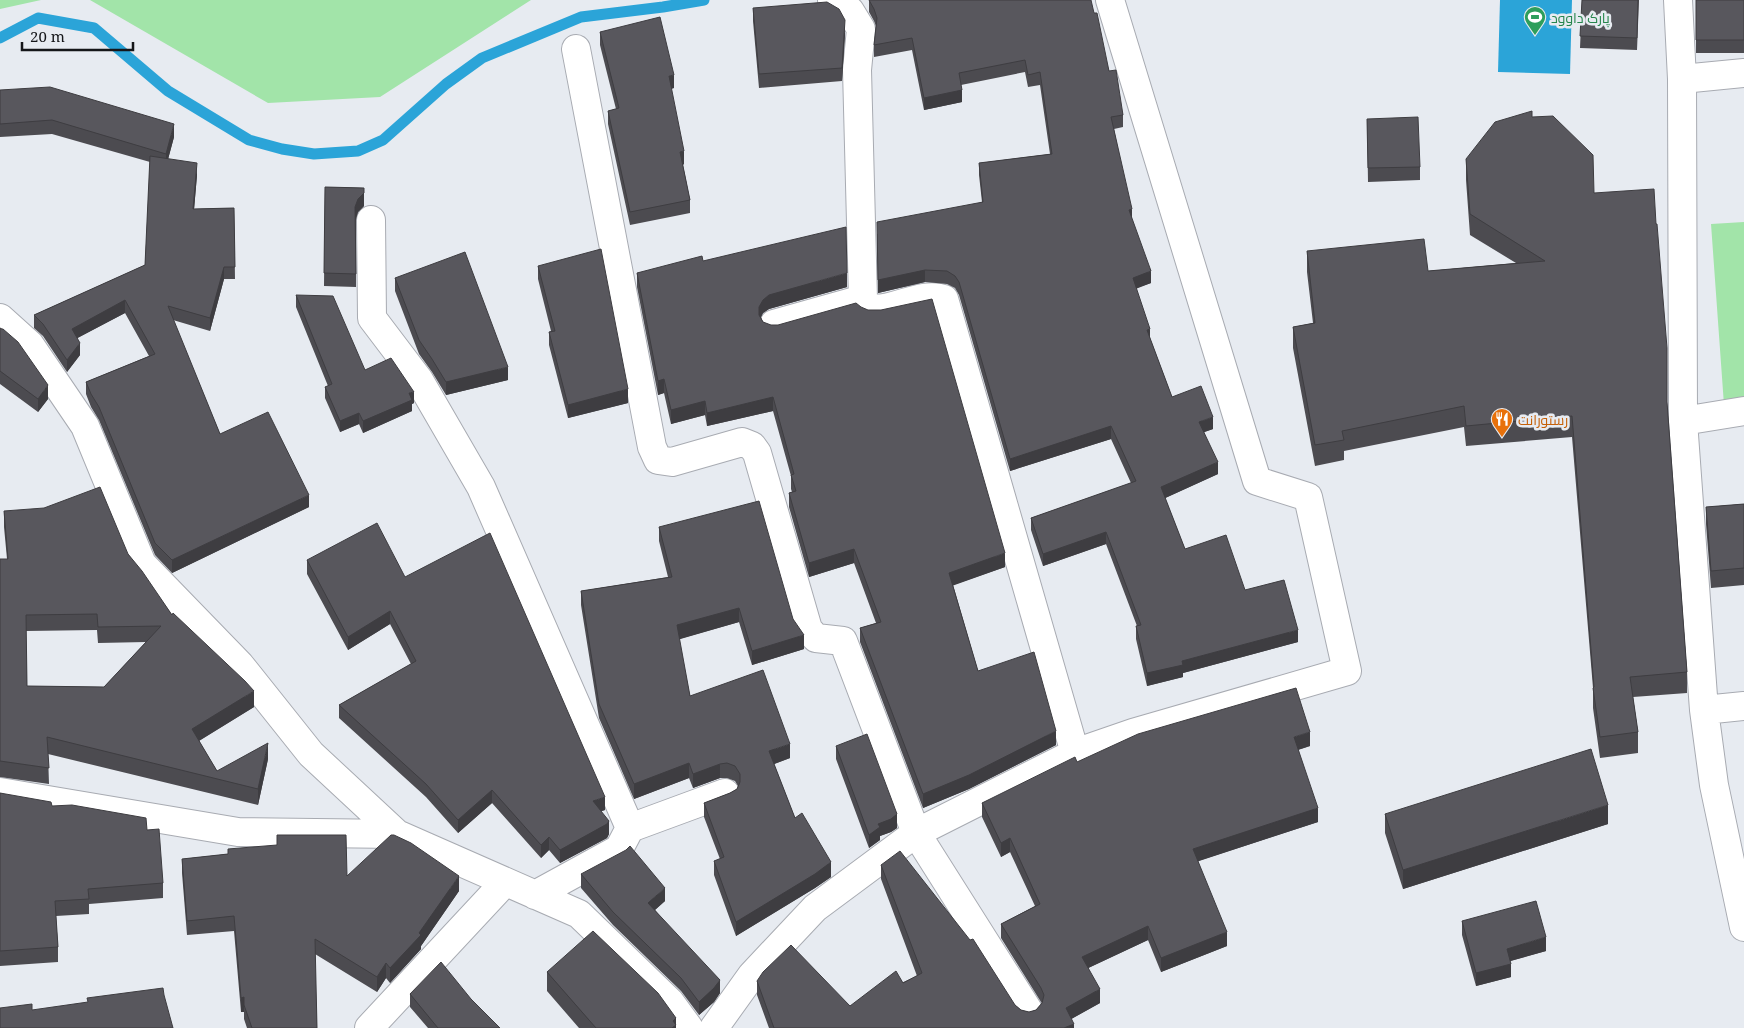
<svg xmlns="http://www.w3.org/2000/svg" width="1744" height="1028" font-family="'Noto Serif',Cairo,serif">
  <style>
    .green { fill: #a2e4a9 }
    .water { fill: #2ba4d8 }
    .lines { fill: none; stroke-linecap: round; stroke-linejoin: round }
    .stream { stroke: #2ba4d8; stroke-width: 11 }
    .minor-casing { stroke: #a8abb2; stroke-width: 30 }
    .minor { stroke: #fff; stroke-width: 28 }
    .wall { fill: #4c4b50; fill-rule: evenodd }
    .shaded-wall { fill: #3e3d41 }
    .building { fill: #58575d; stroke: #3e3d41; fill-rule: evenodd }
    .labels { text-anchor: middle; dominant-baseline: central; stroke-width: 5; stroke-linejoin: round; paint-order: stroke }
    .leisure-label { font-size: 14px; fill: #27864d; stroke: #e7ebf1; text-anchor: start }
    .food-label { font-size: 14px; fill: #c56008; stroke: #e7ebf1; text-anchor: start }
  </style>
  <rect width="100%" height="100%" fill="#e7ebf1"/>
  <path class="green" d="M0,0H41L0,9Z
    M90,0H531L380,97L268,103Z
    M1744,222V404L1724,405L1711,224Z"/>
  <path class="water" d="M1500,0H1572L1570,74L1498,72Z"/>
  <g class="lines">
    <path class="stream" d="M0,38L38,18L94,28L168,91L249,140L282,149L314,154L358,151L383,140L446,84L482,58L581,17L663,7L704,0"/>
    <g class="minor-casing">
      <path id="minor" d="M832,0L850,11L861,29L857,70L863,299L869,308C895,312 919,291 944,299L1075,753
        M1678,0L1682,79L1683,421L1704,710L1714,785L1744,927
        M576,49L652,447L658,460L672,462L742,442L752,446L757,453L808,629L816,638L843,641L916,833L1028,1010
        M1682,79L1744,73
        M371,220L372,318L419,380L481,487L630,828
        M0,318L30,345L85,426L142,564L240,665L311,754L397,834L579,914L670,1002L689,1028
        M774,324L863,299
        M1683,421L1744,411
        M1704,710L1744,706
        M0,792L238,832L397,834
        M535,895L619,849L630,828L725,793
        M369,1028L505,882
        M714,1028L752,975L815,908L916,833L1075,753L1133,733L1347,671L1308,497L1257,481L1110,0"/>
    </g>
    <use href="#minor" class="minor"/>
  </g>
  <path class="wall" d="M869,0L1094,13L1109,71L1123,115V127L1114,129L1132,219L1151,283L1136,288L1150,338L1172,397L1213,429L1204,432L1218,474L1165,498L1185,549L1245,590L1298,642L1183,673V677L1147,686L1136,639V626H1137L1106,544L1043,566L1031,530V518L1131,483L1111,439L1010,471L959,295L955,288L947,284L925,282L878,293L877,234L982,202L979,175V163L1050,154L1040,85L1028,87L1025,72L961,85L962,102L924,110L912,50L874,57V45L876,26L874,21L869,12Z
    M1582,0H1639L1637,50L1580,48Z
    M1696,0H1744V53H1696Z
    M753,8L845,33L842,81L759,88L753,21Z
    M600,32L674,88L671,89L684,164L683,165L690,200V213L630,225L608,124V111L616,109L600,45Z
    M0,90L174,137L168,159L197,175L194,209L234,208L235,279H224L210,331L173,320L220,434L309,507L172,573L155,555L99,420L91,407L86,394V382L149,356L125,313L77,338L80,355L67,372L43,336L34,328V315L145,265L150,162L52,134L0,137Z
    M1532,117L1594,193L1656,224L1667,402L1687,672V693L1633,697L1638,732V753L1600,758L1593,708V688L1572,437L1466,446L1464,427L1344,451V460L1315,466L1293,348V327L1313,323L1307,272V251L1428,271L1516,263L1470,235L1466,180V159Z
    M1367,119L1420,167V180L1368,182Z
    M325,187L364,188V206L358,212L356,220V287L324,286Z
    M703,261L847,287L769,309L763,313L761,317L763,322L1005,567L953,585L978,671L1056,745L969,789L923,808L860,642V628L876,623L854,563L809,577L789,507V493L792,492L791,489V476L773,411L707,426L705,415L671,424L664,393L658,395L637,287V273Z
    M538,266L628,403L568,418L549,345V332L551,331L538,279Z
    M395,278L508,380L446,395L432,372L419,354L395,291Z
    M296,295L365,370L414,403L412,404V411L363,433L359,424L340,432L325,398V387L328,386L296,307Z
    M0,328L48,399L38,412L0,384Z
    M1744,504V585L1711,588L1706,524V507Z
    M4,511L128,554L172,615L254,707L199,741L217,771L268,759L258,805L48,754L49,784L0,777V559H7L4,527ZM97,630L98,643L146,642L104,687L27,686L26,631Z
    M659,527L793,619L804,649L752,665L739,622L679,639L690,696L790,758L774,764L795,818L831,877L815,888L736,936L714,875V861L720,859L704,817V803L730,793L737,789L738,786L735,781L727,778H720L693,788L689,778L634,799L599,718L581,605V591L668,577L659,541Z
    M307,560L405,577L605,810L601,811L609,834L607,838L560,863L549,850L541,858L492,803L458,833L426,797L339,718V705L411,664L390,624L348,650L307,574Z
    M836,746L897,828L891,832L880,836V840L869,848L836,759Z
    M1310,746L1298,750L1318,822L1198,861L1227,946L1161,972L1148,940L1088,968L1100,1003L1071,1019L1074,1028H769L757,995V981L850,1006L917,976L881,879V865L1015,1005L1021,1010L1029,1012L1036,1010L1042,1003L1041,1002L1001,938V924L1035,906L1010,852L1001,857L982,817V803L1077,762Z
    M0,793L147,830L163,883V898L89,904V914L56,916L58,947V962L0,966Z
    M1385,814L1608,824L1403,889L1385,833Z
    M228,849L347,876L459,891L421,946V949L390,983L386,978L377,992L315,954L317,1028H247L244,1019V1012H241L234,931L187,935L182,873V859L228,854Z
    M581,874L665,901L655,910L720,993L714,1002L699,1015L681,991L613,925L581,888Z
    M1462,921L1546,951L1510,961L1511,977L1476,986L1462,935Z
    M547,972L676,1018V1028H579L547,991Z
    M410,994L471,999L500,1028H428L410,1007Z"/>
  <path class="shaded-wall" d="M845,20V33L842,81V68Z
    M674,75V88L669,89V76Z
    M962,90V102L924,110V98Z
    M174,124V137L166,167V154Z
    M684,151V164L680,165V152Z
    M197,163V175L193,222V209Z
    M364,193V206L358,212L355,220V207L358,199Z
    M1132,209V221L1129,210Z
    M224,267V279L210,331V318Z
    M925,270V282L878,293V280Z
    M1151,271V283L1133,290V278Z
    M847,273V287L769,309L763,313L759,321V307L763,300L769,295Z
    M125,300V313L72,341V329Z
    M1150,329V342L1147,330Z
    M80,343V355L67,372V360Z
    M508,367V380L446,395V382Z
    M664,379V393L658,395V381Z
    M48,385V399L38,412V399Z
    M628,389V403L568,418V405Z
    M414,392V403L412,404V411L363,433V421L409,393Z
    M773,397V411L707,426V413Z
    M705,401V415L671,424V410Z
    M359,413V424L340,432V421Z
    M1213,417V429L1199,434V422Z
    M1111,426V439L1010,471V459Z
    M1218,462V474L1161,500V487Z
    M309,495V507L172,573V560Z
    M1106,532V544L1043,566V554Z
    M854,549V563L809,577V563Z
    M1005,553V567L949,587V573Z
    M739,608V622L677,640V625Z
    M390,611V624L348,650V637Z
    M1298,630V642L1183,673V677L1147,686V673L1182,661Z
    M804,635V649L752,665V651Z
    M254,691V707L192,745V729Z
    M1056,731V745L969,789L923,808V794Z
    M1310,732V746L1294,751V737Z
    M268,743V759L258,805V789Z
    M790,744V758L769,766V751Z
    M689,763V778L634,799V784Z
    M720,764V778L693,788V774Z
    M492,790V803L458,833V820Z
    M605,797V810L593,814V801Z
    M1608,805V824L1403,889V870Z
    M1318,808V822L1193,863V849Z
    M897,814V828L891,832L880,836V840L869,848V835L878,824Z
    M609,821V834L607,838L560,863V850Z
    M549,837V850L541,858V845Z
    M1010,838V852L1001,857V843Z
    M831,862V877L815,888L736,936V922Z
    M459,876V891L421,946V949L390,983V968L419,933Z
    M665,888V901L648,916V903Z
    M1148,926V940L1082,971V957Z
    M1227,932V946L1161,972V958Z
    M1546,937V951L1507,962V949Z
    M386,963V978L377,992V977Z
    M1511,964V977L1476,986V973Z
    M720,980V993L714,1002L699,1015V1002Z
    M1100,989V1003L1066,1022V1008Z
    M244,997V1012H241V998Z
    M676,1018V1028H672L673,1021Z
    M1074,1024V1028H1064Z"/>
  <path class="building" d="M869,0H1091L1094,13H1097L1109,71L1116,70L1123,115L1111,117L1132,209L1129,210L1151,271L1133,278L1150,329L1147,330L1172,397L1201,386L1213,417L1199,422L1218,462L1161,487L1185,549L1226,535L1245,590L1284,580L1298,630L1182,661L1183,665L1147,673L1136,626L1141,625L1106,532L1043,554L1031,518L1136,481L1111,426L1010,459L959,282L955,276L947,271L925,270L878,280L877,222L983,202L979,163L1052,154L1040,72L1028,75L1025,60L959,73L962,90L924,98L912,38L874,45L877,18L874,9Z
    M1582,0H1638L1637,38L1580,36Z
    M1696,0H1744V40H1696Z
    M827,2L839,9L845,20L842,68L759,74L753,8Z
    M660,17L674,75L669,76L684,151L680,152L690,200L630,212L608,111L619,108L600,32Z
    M50,87L174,124L166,154L52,120L0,124V90Z
    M1532,111V117L1553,116L1593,155L1594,193L1654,189L1656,224H1657L1667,348V402L1687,672L1630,677L1638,732L1600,737L1593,688L1594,687L1572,416L1466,426L1464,406L1342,431L1344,440L1315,445L1293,327L1315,323L1307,251L1424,239L1428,271L1545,261L1470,214L1466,159L1495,122Z
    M1418,117L1420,167L1368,168L1367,119Z
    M150,156L197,163L193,209L234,208L235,267H224L210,318L168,306L220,434L268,412L309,495L172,560L155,543L99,407L91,394L86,382L155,354L125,300L72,329L80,343L67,360L43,324L34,315L145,265Z
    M325,187L364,188V193L358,199L355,207L356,274L324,273Z
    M846,227L847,273L769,295L763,300L759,307V315L763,322L771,325H778L856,303L861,307L868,310H881L932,299L1005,553L949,573L978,671L1034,652L1056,731L969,775L923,794L860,628L881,622L854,549L809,563L789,493L796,491L791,475L794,474L773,397L707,413L705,401L671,410L664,379L658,381L637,273L702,256L703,261Z
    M601,249L628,389L568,405L549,332L555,331L538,266Z
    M465,252L508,367L446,382L432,359L419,340L395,278Z
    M296,295L333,296L365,370L391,358L414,392L409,393L412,400L363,421L359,413L340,421L325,387L332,384Z
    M0,328L2,329H3L18,342L48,385L38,399L0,371Z
    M100,487L128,554L142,571L172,615L173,613L245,681L254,691L192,729L217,771L268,743L258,789L47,737L49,768L0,761V559H8L4,511L44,508ZM97,614L98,627L161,626L104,687L27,686L26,615Z
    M759,501L793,619L804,635L752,651L739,608L677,625L690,696L763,670L790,744L769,751L795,818L802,813L831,862L815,874L736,922L714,861L724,857L704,803L730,793L737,789L740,782V774L735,766L727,763L720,764L693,774L689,763L634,784L599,704L581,591L672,577L659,527Z
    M1744,504V568L1711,571L1706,507Z
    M377,523L405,577L490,533L605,797L593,801L609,821L607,824L560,850L549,837L541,845L492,790L458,820L426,784L339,705L416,661L390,611L348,637L307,560Z
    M1296,688L1310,732L1294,737L1318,808L1193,849L1227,932L1161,958L1148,926L1082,957L1100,989L1066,1008L1074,1024L1064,1028H774L757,981L763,972L791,945L850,1006L896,971L903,983L922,973L881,865L900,851L970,940L973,939L1015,1005L1021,1010L1029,1012L1036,1010L1042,1003L1044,995L1041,988L1001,924L1040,904L1010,838L1001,843L982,803L1075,757L1077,762L1138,734Z
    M867,734L897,814L891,819L878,824L880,827L869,835L836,746Z
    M1591,749L1608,805L1403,870L1385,814Z
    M0,793L51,802L52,806L72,805L146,818L147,830L159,829L163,883L88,889L89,899L55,901L58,947L0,951Z
    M277,835H346L347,876L391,835H394L411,843L459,876L419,933L421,935L390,968L386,963L377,977L315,939L317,1028H252L244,1005V997L241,998L234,916L187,921L182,859L228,854V849L277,845Z
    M630,846L665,888L648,903L720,980L714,988L699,1002L681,978L613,912L581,874L626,850Z
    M1536,901L1546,937L1507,949L1511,964L1476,973L1462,921Z
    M593,931L658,993L676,1018L673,1021L676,1025L672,1028H596L547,972Z
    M441,962L471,999L500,1028H438L410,994Z
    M163,988L164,995L173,1028H0V1008L32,1004V1010L88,1002L87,998Z"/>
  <defs>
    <g id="stadium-pin" transform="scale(1.125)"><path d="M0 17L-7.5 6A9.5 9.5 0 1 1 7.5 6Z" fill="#2e9e5b" stroke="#e7ebf1"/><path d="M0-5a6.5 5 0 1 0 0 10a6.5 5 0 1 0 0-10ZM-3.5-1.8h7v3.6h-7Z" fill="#fff"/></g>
    <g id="restaurant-pin" transform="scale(1.125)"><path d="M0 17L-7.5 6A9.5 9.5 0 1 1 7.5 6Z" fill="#e8710a" stroke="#e7ebf1"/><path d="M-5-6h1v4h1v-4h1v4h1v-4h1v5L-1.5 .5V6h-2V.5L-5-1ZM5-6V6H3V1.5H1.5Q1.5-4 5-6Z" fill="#fff"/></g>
  </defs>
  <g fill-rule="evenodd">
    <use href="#stadium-pin" x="1535" y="17"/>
    <use href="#restaurant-pin" x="1502" y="419"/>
  </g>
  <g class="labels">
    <g class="leisure-label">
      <text x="1551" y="17">پارک داوود</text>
    </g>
    <g class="food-label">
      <text x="1518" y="419">رستورانت</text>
    </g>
  </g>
  <path d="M22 42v8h111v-8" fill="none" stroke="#151619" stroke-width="2.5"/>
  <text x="30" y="42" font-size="15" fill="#151619" stroke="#e7ebf1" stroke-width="4" paint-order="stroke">20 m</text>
</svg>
